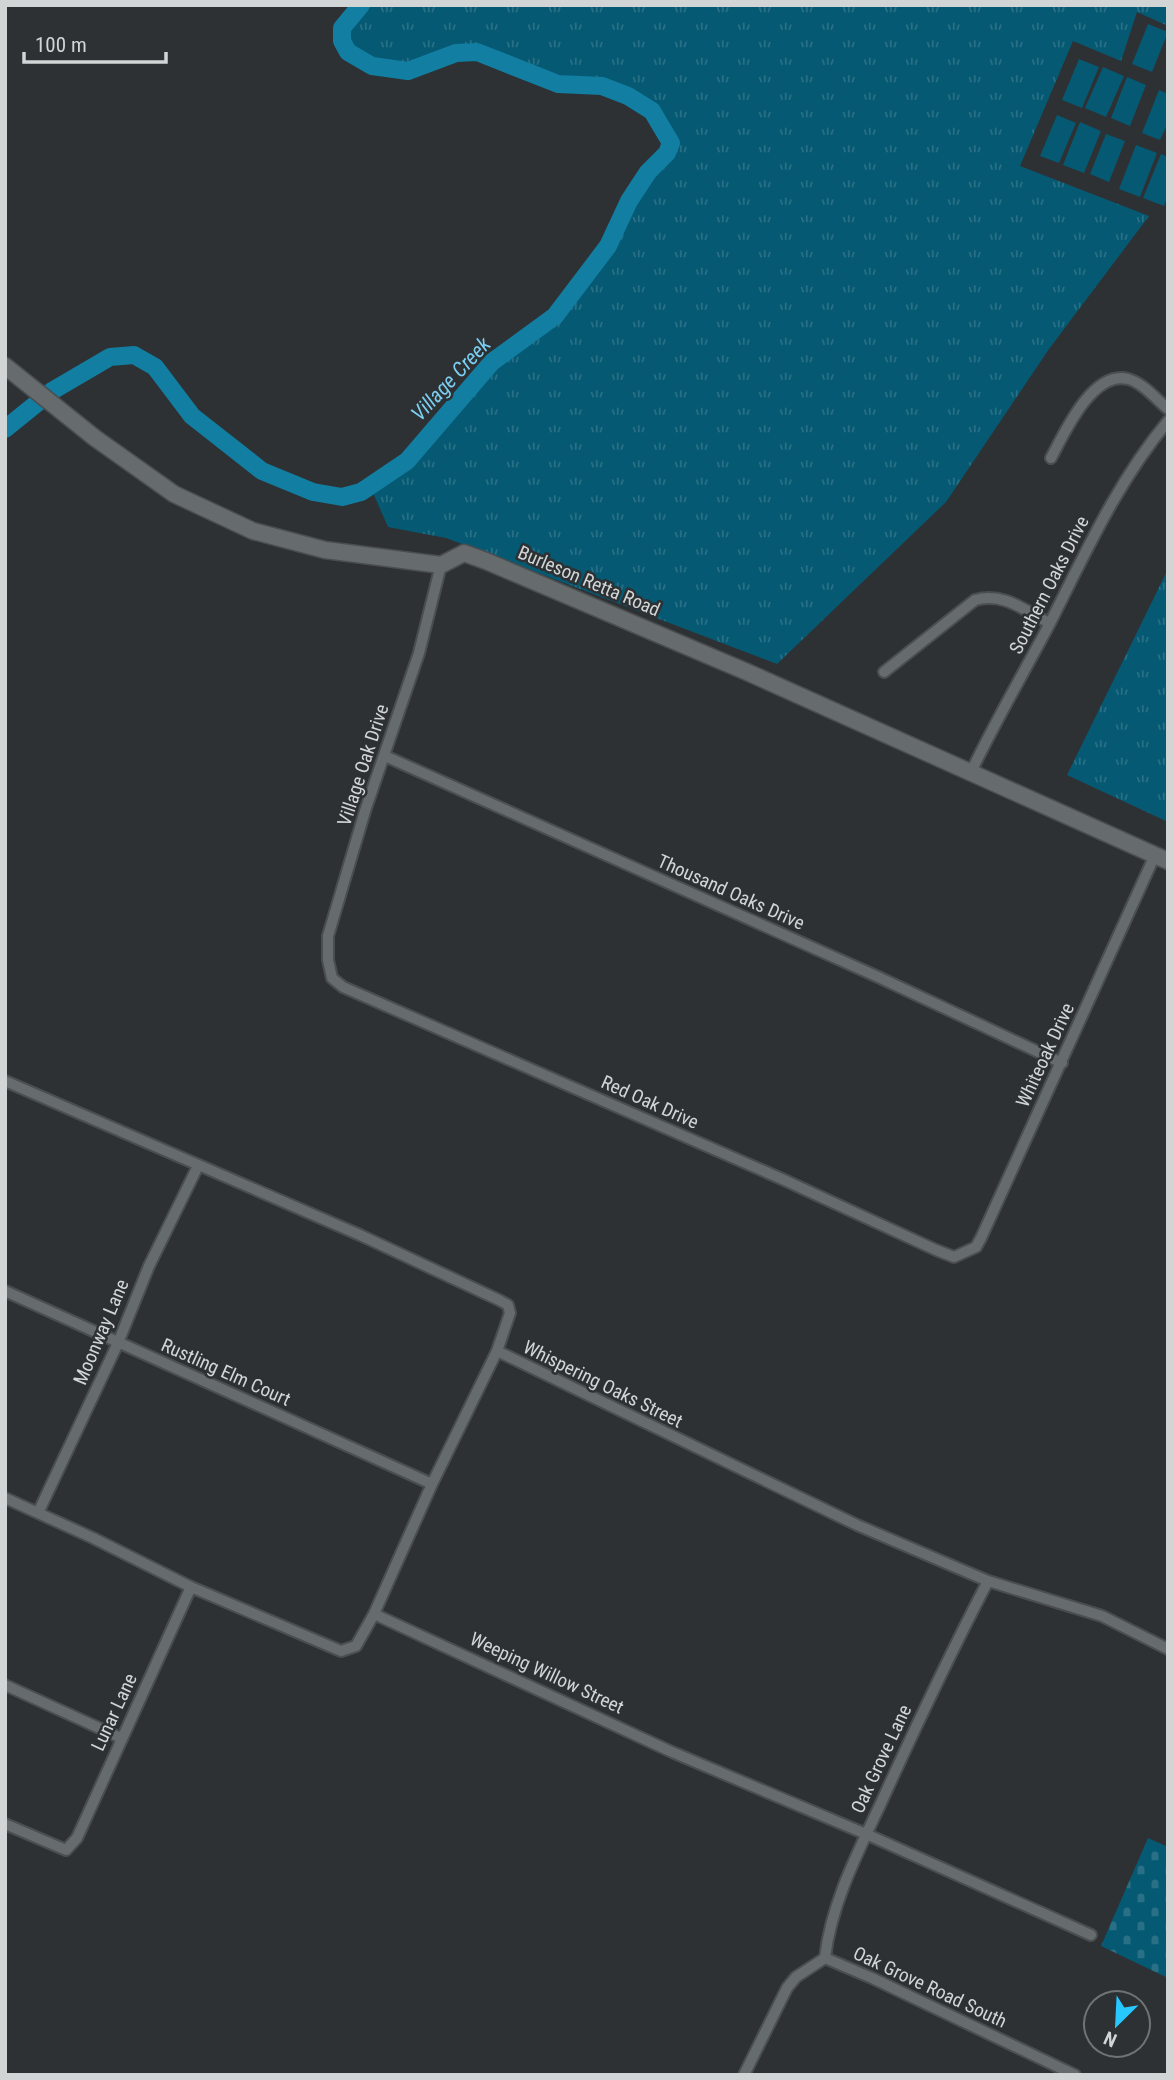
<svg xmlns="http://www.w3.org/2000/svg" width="1173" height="2080" font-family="'Roboto Condensed',sans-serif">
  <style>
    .grass { fill: url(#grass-tufts) }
    .cemetery { fill: url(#cemetery-stones) }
    .pitch { fill: #055973 }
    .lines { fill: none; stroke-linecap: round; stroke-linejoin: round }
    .river { stroke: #127ea1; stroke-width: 18 }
    .street-casing { stroke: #4a4e4f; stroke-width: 14 }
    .secondary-casing { stroke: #4a4e4f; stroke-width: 19 }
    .street { stroke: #666b6d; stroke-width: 10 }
    .secondary { stroke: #666b6d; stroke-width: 16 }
    .labels { text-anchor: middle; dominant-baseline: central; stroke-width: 5; stroke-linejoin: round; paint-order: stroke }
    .street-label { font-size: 19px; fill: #d2d5d6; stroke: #2d3133 }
    .water-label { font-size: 21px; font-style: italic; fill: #7bcff2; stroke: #2d3133 }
  </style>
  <defs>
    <pattern id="grass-tufts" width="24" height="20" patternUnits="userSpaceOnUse" patternTransform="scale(1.75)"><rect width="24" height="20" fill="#055973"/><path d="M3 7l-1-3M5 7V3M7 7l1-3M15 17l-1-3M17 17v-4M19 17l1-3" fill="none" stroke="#297086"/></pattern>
    <pattern id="cemetery-stones" width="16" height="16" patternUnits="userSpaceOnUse" patternTransform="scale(1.75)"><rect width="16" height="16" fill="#055973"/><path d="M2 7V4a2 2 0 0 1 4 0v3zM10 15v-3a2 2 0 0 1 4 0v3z" fill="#297086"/></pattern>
  </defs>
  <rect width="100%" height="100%" fill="#2d3133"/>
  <path class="grass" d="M361,5H1168V26L1137,12L1121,61L1073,41L1020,166L1149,216L1049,349L946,502L777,664L446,538L388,527L370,486L407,461L492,362L555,316L608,246L629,201L648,172L667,153L671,143L651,111L628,96L602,86L558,84L477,52L455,53L408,71L372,66L348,52L342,41V28Z
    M1168,569V822L1067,775Z"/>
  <path class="cemetery" d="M1148,1838L1168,1847V1978L1101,1946Z"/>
  <path class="pitch" d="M1148,24L1168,32L1152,72L1132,64Z
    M1079,59L1099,67L1082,108L1062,100Z
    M1103,67L1124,76L1106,117L1085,108Z
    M1127,77L1146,85L1130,126L1111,118Z
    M1159,90L1168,94V123L1160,140L1142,133Z
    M1057,115L1076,123L1059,163L1040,156Z
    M1080,122L1101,131L1084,173L1063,165Z
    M1106,134L1125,141L1109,182L1090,174Z
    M1136,145L1157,153L1140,197L1119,189Z
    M1161,154L1168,157V196L1164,206L1143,198Z"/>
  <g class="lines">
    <path class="river" d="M5,429L52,391L110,357L134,355L155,367L192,416L262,471L313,492L342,497L361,492L407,461L492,362L555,316L608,246L629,201L648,172L667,153L671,143L652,111L628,96L602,86L558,84L477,52L456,53L408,71L372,66L348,52L342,41V28L361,5"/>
    <g class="street-casing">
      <path id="street" d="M1051,458C1064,434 1092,370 1128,379C1143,383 1156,399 1168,409
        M441,565L419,653L365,811L328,936V960L332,978L343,987L782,1179L936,1250L954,1257L976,1247L981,1238L1155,855
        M884,672L975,600C1004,592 1024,610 1049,623
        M385,756L876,976L1062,1063
        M971,772C995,722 1023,674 1049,625C1085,554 1117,482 1168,421
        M5,1081L360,1235L499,1300L508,1305L510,1313L497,1351L432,1484L374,1614L356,1646L341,1651L191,1587L93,1538L5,1498
        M5,1291L432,1484
        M497,1351L857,1525L988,1581L1102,1616L1168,1649
        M38,1513L118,1343L149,1266L198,1166
        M374,1614L672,1752L866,1834L1091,1935
        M5,1685L121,1738
        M5,1824L66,1850L77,1838L191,1587
        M825,1958C831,1904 858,1852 881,1803C915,1728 950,1654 988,1581
        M744,2075L787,1988L796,1977L825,1958L872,1978L1075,2075"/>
    </g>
    <g class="secondary-casing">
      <path id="secondary" d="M5,366L95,438L174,494L253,531L325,550L441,565L464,553L486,561L747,672L1168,861"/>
    </g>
    <use href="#street" class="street"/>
    <use href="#secondary" class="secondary"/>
  </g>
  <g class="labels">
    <g class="street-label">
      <text transform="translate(589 581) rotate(23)">Burleson Retta Road</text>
      <text transform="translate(1049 585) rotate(-63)">Southern Oaks Drive</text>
      <text transform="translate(363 765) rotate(-72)">Village Oak Drive</text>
      <text transform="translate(731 892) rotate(24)">Thousand Oaks Drive</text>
      <text transform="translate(1045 1055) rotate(-65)">Whiteoak Drive</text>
      <text transform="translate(650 1102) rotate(24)">Red Oak Drive</text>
      <text transform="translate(101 1332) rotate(-67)">Moonway Lane</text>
      <text transform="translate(226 1372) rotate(24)">Rustling Elm Court</text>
      <text transform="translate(603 1384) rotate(26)">Whispering Oaks Street</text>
      <text transform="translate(547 1673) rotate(25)">Weeping Willow Street</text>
      <text transform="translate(114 1712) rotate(-65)">Lunar Lane</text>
      <text transform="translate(881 1759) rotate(-65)">Oak Grove Lane</text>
      <text transform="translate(930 1987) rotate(25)">Oak Grove Road South</text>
    </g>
    <g class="water-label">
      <text transform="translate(451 379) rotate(-47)">Village Creek</text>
    </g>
  </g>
  <rect width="1173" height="2080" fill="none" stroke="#d2d5d6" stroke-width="14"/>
  <g transform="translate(1117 2024) rotate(204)"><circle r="33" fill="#2d3133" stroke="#6f7374" stroke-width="2"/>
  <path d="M0-5L12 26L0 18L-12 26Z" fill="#27c8ff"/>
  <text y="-10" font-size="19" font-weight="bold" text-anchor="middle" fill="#d2d5d6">N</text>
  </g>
  <path d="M24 52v10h142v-10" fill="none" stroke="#d2d5d6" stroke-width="3.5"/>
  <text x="35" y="52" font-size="21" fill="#d2d5d6" stroke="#2d3133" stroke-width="5" paint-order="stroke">100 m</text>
</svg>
